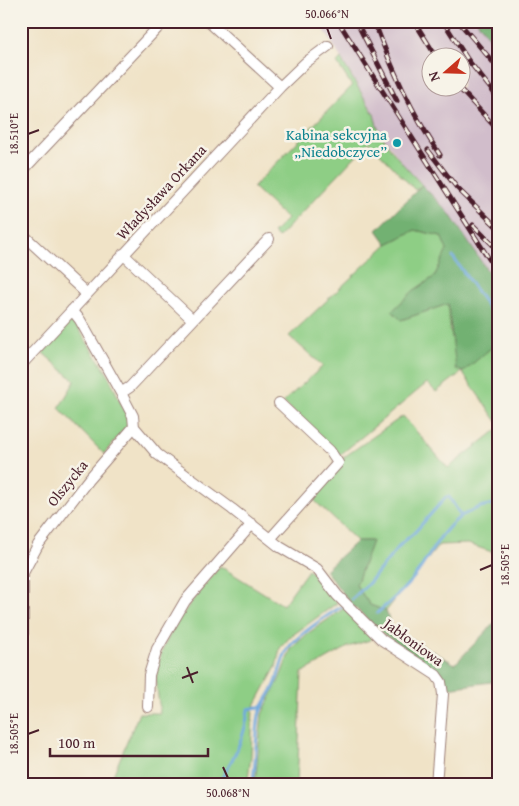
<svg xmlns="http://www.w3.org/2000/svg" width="519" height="806" font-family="'Gentium Book Plus',serif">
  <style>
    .industrial { fill: #d1bdcb; fill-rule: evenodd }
    .green { fill: #8ece85; stroke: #6c7658 }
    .forest { fill: #72b172; stroke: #5e684e }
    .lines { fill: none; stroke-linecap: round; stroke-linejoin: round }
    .stream { stroke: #6fa9df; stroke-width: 3 }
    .minor-casing { stroke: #9d8179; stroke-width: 12 }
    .minor { stroke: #fff; stroke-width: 10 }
    .rail-casing { stroke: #4a1f2b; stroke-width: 5 }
    .rail { stroke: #f7f3e8; stroke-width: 3; stroke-dasharray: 9; stroke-linecap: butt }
    .ticks { fill: none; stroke: #4a1f2b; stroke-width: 2 }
    .culture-dot { fill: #0f9aa8; stroke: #f7f3e8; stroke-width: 2 }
    .labels { text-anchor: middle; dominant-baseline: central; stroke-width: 5; stroke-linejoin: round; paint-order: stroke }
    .culture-label { font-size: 15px; fill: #0d838f; stroke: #f7f3e8; text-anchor: end }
    .street-label { font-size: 15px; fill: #4a1f2b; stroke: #f7f3e8 }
    .neatline { fill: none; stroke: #4a1f2b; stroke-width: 2 }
    .ticks-label { font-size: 12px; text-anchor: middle; fill: #4a1f2b }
  </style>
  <rect width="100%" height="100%" fill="#f7f3e8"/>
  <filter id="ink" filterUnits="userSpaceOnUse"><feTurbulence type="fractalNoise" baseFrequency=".02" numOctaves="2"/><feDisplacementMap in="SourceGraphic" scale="10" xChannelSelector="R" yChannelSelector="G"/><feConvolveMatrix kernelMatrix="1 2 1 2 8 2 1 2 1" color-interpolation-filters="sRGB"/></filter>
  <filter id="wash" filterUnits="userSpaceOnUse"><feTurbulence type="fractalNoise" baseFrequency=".0096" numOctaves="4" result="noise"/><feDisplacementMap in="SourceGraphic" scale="20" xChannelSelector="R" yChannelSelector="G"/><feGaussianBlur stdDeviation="1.12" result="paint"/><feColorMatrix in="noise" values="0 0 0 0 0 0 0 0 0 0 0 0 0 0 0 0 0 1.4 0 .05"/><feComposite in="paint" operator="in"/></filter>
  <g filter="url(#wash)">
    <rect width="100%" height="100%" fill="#f0e3c7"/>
    <path class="industrial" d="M319,21H477L498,49V287L449,213L405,167L385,139L375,121L374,114ZM432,58H462V88H432Z"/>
    <path class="green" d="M341,59L374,114C379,141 404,165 422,185L415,190L369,142L278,238L273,233L287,219L253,187L352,86L337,63Z
      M415,230L441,236L448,250L434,277L413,291L401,320L448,304L450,330L462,372L498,342V423L462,372L436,392L427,383L340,455L283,402L323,366L289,336L387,244Z
      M72,319L107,373L130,422L104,454L59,408L75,381L43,353Z
      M403,416L448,468L498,429V554L468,544L439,545L386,611L370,605L356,585L372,541H357L313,499L344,457Z
      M220,566L283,605L308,570L320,578L337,603L290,637L280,648L276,667L253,709L251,756L247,785H109L139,713H160C159,699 155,684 157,671C161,635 198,594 220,566Z
      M346,607L373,636L370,640L348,647L302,673L297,785H255L262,714L279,680L291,649L307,634Z"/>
    <path class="forest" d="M477,21H498V49Z
      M422,185L449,213L498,287V342L463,372L456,369L448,304L401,320L392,311L413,291L434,277L447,250L441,236L415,230L387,244L377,230Z
      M357,541H372L356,585L370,605L386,611L392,628L455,664L498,619V681L448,688L444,677L425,662L382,633L351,604L325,570Z"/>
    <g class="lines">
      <path class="stream" d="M453,257L498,322
        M352,599L368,584L402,543L414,533L446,497H449L461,516L480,507L498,503
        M377,613C392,601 406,588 418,572C433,551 439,533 461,516
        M218,785C232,761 246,737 248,709L264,706
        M252,785C257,762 255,739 259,715C260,709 271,693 275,685C279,674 281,662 286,652C292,639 330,613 343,606"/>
    </g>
  </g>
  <g filter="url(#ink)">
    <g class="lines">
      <g class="minor-casing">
        <path id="minor" d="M208,21L280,87
          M21,172L164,21
          M21,233L87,294
          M123,254L193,320
          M72,310L80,320L121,393L133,416L134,427
          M21,365L280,87L305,63L328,46
          M121,393L130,387L269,239
          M134,427L157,454L232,509L280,547L317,569L337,595L382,640L436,675L441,682L443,694L436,785
          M270,539L338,463L330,451L279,403
          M21,651L23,636V573L38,545L88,480L134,427
          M148,707L149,675L157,649L185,601L252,524"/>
      </g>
      <use href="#minor" class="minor"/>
      <g class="rail-casing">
        <path id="rail" d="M338,21L498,273
          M356,21L397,101
          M374,21C392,69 411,112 440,155
          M414,21L437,58
          M443,21L468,60L498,98
          M458,21L498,68
          M459,88L498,130
          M428,150L457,188L498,228
          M473,225L498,250"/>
      </g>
      <use href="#rail" class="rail"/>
    </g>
  </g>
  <path class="ticks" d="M327,28L331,39M28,134L39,130M480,570L492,565M187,667L193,683M182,678L198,672M28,734L39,730M223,767L228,778"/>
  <circle class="culture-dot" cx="397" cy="143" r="5"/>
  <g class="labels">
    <g class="culture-label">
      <text x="387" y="134">Kabina sekcyjna<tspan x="387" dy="17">„Niedobczyce”</tspan></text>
    </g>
    <g class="street-label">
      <text transform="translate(161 192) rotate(-47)">Władysława Orkana</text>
      <text transform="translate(67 483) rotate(-51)">Olszycka</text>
      <text transform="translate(414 642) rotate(36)">Jabłoniowa</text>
    </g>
  </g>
  <rect width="519" height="806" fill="none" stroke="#f7f3e8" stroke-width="55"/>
  <g transform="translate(446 72) rotate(250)"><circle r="24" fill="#f7f3e8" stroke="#b29e9c"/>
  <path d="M0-4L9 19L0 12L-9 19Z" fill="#c8321e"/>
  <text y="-8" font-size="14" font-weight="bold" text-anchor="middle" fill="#4a1f2b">N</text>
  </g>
  <path d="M50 748v8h158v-8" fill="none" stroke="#4a1f2b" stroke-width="2.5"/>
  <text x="58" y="748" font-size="15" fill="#4a1f2b" stroke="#f7f3e8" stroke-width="4" paint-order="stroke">100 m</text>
  <rect x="28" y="28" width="464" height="750" class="neatline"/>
  <g class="ticks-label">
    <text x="327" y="18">50.066°N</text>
    <text transform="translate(14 134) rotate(-90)" y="4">18.510°E</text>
    <text transform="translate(505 565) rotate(-90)" y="4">18.505°E</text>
    <text transform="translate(14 734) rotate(-90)" y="4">18.505°E</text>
    <text x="228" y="797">50.068°N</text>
  </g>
</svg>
